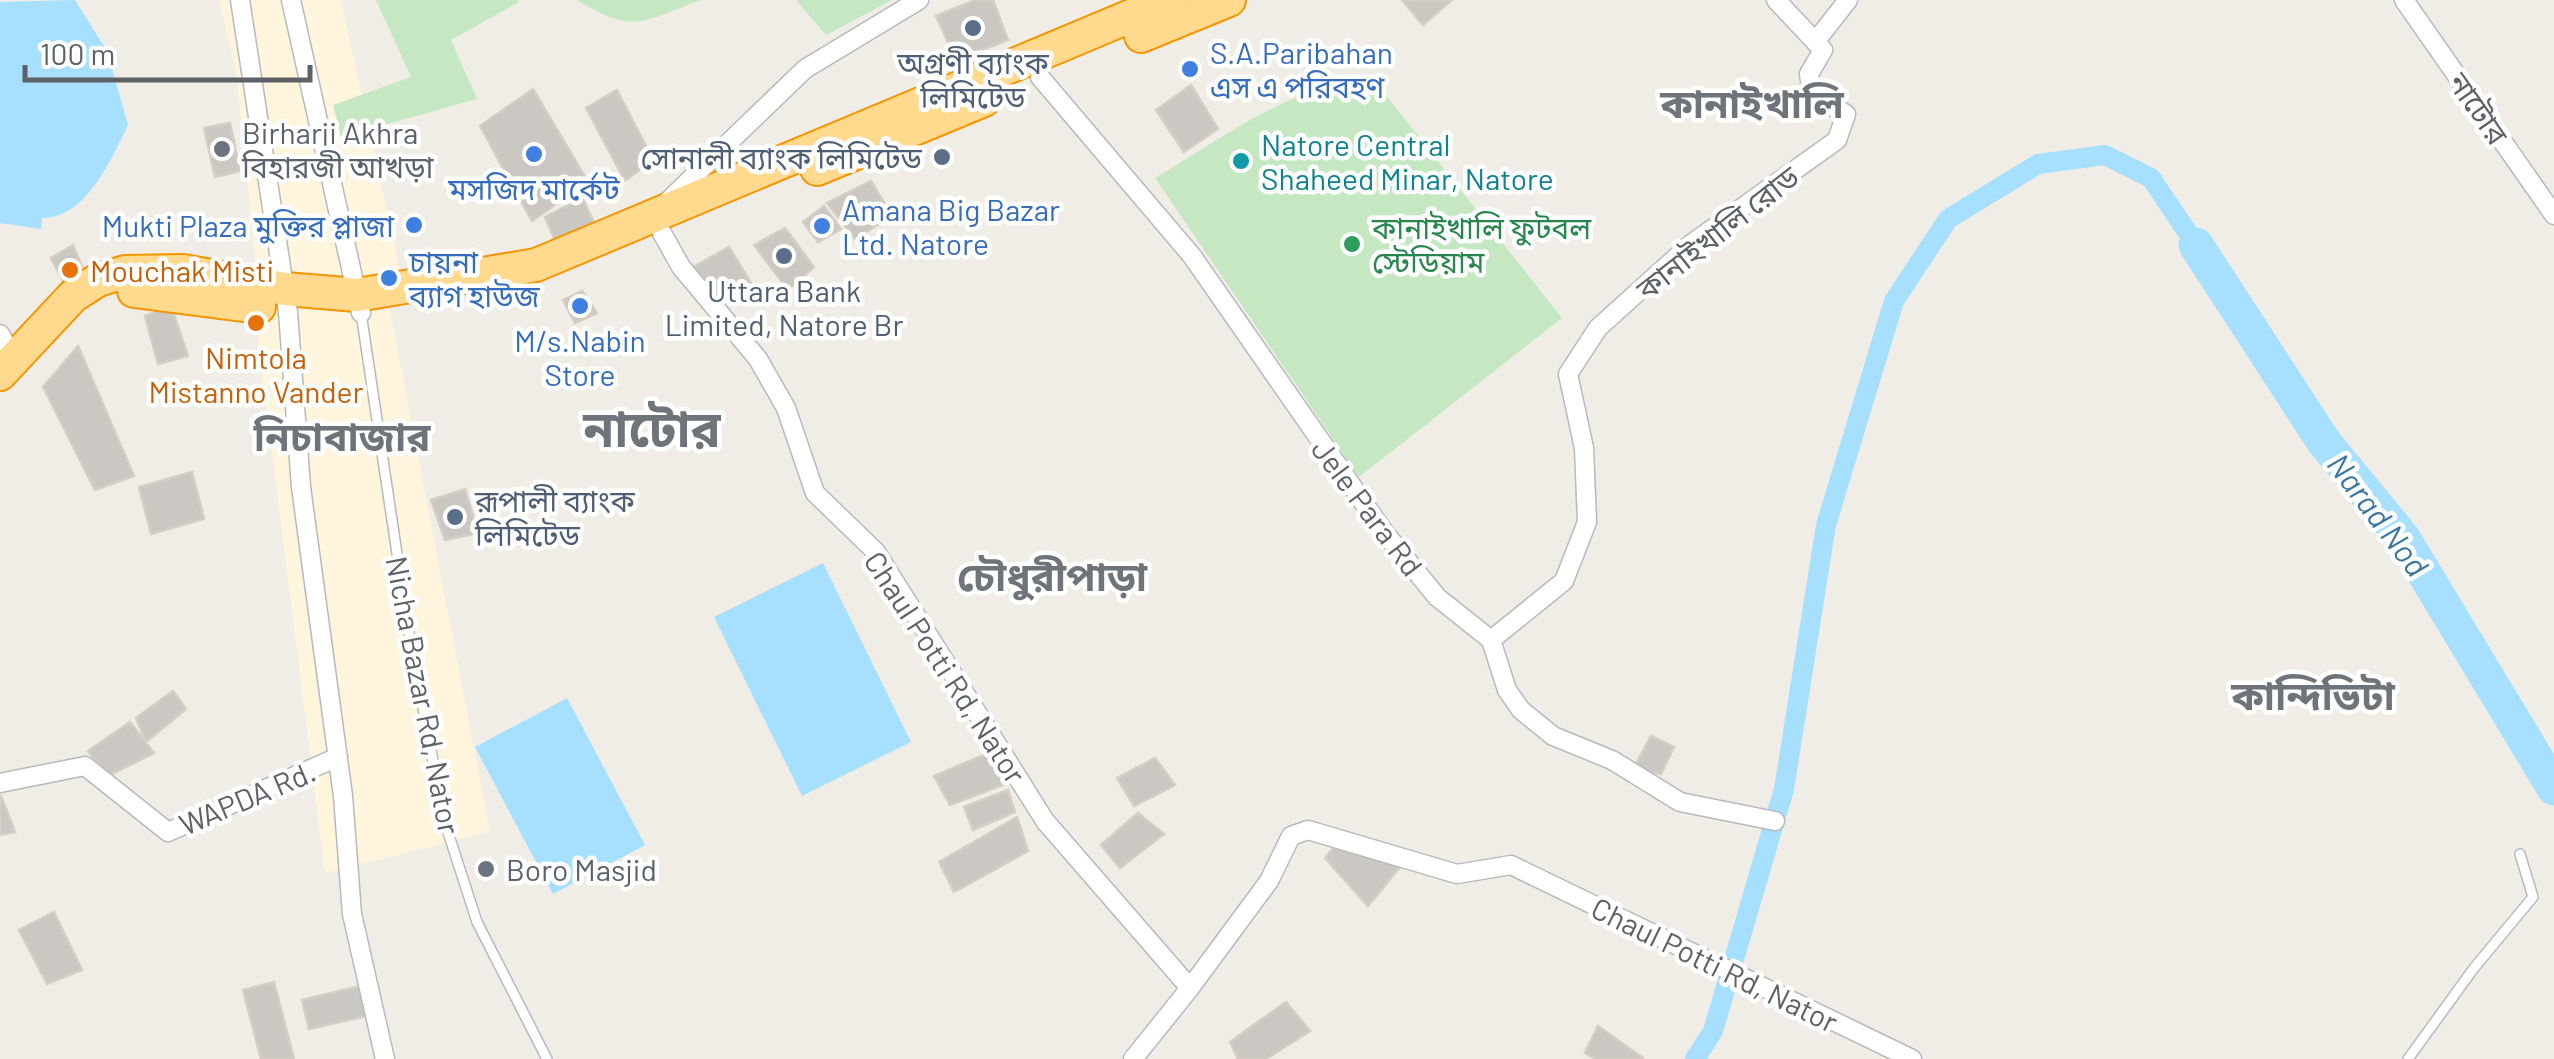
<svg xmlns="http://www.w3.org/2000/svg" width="2554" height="1059" font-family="Barlow,'Noto Sans Bengali',sans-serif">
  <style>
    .commercial { fill: #fff4dc }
    .green { fill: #c5e8c2 }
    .water { fill: #a7e0ff }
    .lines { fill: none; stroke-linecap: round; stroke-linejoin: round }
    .canal { stroke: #a7e0ff; stroke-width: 20 }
    .river { stroke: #a7e0ff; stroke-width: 35 }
    .building { fill: #cbc8c3; stroke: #d5cec4; stroke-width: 2.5 }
    .lane-casing { stroke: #b6b9bd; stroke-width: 12 }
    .street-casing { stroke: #b6b9bd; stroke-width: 21 }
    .highway-casing { stroke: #f69500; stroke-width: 36 }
    .lane { stroke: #fff; stroke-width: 9 }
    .street { stroke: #fff; stroke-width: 18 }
    .highway { stroke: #ffd98e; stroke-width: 32 }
    .service-dot { fill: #5c6f8a; stroke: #fff; stroke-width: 4 }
    .shop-dot { fill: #3f7fe0; stroke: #fff; stroke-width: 4 }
    .worship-dot { fill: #6b7280; stroke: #fff; stroke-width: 4 }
    .culture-dot { fill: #0f9aa8; stroke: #fff; stroke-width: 4 }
    .leisure-dot { fill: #2e9e5b; stroke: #fff; stroke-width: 4 }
    .food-dot { fill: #e8710a; stroke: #fff; stroke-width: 4 }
    .labels { text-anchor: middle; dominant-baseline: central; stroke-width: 9; stroke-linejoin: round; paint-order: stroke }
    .shop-label { font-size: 30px; fill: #366cbe; stroke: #fff; text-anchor: start }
    .service-label { font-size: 30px; fill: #4e5e75; stroke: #fff }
    .street-label { font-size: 30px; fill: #5d6267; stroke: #fff }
    .worship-label { font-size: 30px; fill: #5b616d; stroke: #fff; text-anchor: start }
    .culture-label { font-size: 30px; fill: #0d838f; stroke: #fff; text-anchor: start }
    .leisure-label { font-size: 30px; fill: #27864d; stroke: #fff; text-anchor: start }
    .food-label { font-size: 30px; fill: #c56008; stroke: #fff; text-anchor: start }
    .water-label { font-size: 32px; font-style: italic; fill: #3b76a3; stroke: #fff }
    .district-label { font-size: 40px; font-weight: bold; fill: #6e7479; stroke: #fff }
    .town-label { font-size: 50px; font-weight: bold; fill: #6e7479; stroke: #fff }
  </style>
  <rect width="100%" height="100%" fill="#f0ede6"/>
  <path class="commercial" d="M219,0H341L404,288L258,285L236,72Z
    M253,303L267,308L390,310L490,832L325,873Z"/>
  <path class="green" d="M376,0H518L519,2L451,40L477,99L341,137L333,105L411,77Z
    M577,0H701C642,21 636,36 577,0Z
    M796,0H892L826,35Z
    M1373,79L1562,318L1359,477L1155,178C1227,135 1288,86 1373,79Z"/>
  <path class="water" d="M75,0L107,51L128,125C111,159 87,218 42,218L41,229L0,223V2Z
    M823,563L911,742L802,796L714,617Z
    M567,698L645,845L553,894L475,747Z"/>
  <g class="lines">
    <path class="canal" d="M1695,1059L1713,1031L1784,789L1826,525L1894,301L1948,219L2038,164L2105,155L2151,178L2196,245"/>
    <path class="river" d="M2196,245L2324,442L2403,538L2554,788"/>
  </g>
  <path class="building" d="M975,0H993L1008,40L956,60L936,16Z
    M1402,0H1452L1423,25Z
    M1191,85L1218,129L1184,152L1156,110Z
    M533,89L588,182L532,221L480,126Z
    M617,90L653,160L625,181L586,108Z
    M230,123L240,171L215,177L204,128Z
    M871,181L892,216L855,239L827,203Z
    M582,198L599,232L560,251L545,217Z
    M824,206L841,229L818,242L803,222Z
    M785,228L814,267L788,290L754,245Z
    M73,245L88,281L66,287L51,258Z
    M729,247L751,283L714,302L693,267Z
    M582,291L597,313L575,323L563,300Z
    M171,306L188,356L158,364L145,316Z
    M78,346L134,476L95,490L43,387Z
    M192,472L204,519L151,534L139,487Z
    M465,489L478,533L445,540L431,500Z
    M173,691L186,709L146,742L136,718Z
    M130,722L154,753L108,776L88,751Z
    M1651,736L1674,747L1661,774L1634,768Z
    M988,753L1005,784L950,805L934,776Z
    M1155,758L1175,785L1134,806L1117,778Z
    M1008,790L1015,812L973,830L964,807Z
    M1,796L15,832L0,835V797Z
    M1138,813L1164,834L1120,868L1101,845Z
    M1017,817L1028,851L954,892L939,862Z
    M1338,843L1400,867L1368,906L1325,858Z
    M54,912L82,970L47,984L19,930Z
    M274,982L294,1059H261L243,990Z
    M360,986L366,1016L309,1029L302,1000Z
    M1286,1002L1310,1031L1266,1059H1238L1230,1042Z
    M1598,1026L1643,1058V1059H1596L1585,1053Z"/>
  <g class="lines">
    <g class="lane-casing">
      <path id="lane" d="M361,313L408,627L444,820L477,922L547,1059
        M2408,1059L2474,968L2533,897L2520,854"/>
    </g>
    <g class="street-casing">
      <path id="street" d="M240,0L288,312L301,487L343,796L352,914L385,1059
        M291,0L361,313
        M2404,0L2554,215
        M1815,42L1848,0
        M1040,77L1192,256L1384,532L1437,597L1491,640L1507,690L1521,710L1553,736L1612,760L1680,802L1775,821
        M668,201L805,69L919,0
        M662,233L681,267L758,359L786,408L815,493L876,552L1045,821L1190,988L1269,881L1291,836L1308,830L1457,874L1511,865L1912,1059
        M0,334L14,360
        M1491,640L1564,581L1587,522L1584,448L1568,374L1598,328L1691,244L1837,140L1846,114L1812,95L1809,74L1823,50L1776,0
        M0,783L85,766L168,832L338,757
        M1133,1059L1190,988"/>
    </g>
    <g class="highway-casing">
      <path id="highway" d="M1141,36L1229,0
        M817,169L984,100
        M134,291L259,307
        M0,374L73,296L98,280L125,272L183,271L285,289L357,295L536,265L1169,0"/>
    </g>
    <use href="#lane" class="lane"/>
    <use href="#street" class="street"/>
    <use href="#highway" class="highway"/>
  </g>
  <g class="service-dot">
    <circle cx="973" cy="28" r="10"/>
    <circle cx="942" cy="157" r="10"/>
    <circle cx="784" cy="256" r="10"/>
    <circle cx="455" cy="517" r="10"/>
  </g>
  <g class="shop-dot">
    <circle cx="1190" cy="69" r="10"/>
    <circle cx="534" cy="154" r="10"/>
    <circle cx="414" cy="225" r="10"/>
    <circle cx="822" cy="226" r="10"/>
    <circle cx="389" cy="278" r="10"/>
    <circle cx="580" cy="306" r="10"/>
  </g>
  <g class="worship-dot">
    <circle cx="222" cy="149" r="10"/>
    <circle cx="486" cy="869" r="10"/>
  </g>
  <circle class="culture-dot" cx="1241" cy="161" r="10"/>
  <circle class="leisure-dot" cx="1352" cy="244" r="10"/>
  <g class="food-dot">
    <circle cx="70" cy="270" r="10"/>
    <circle cx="256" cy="323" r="10"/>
  </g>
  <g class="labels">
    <g class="shop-label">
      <text x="1210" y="52">S.A.Paribahan<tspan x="1210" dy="34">এস এ পরিবহণ</tspan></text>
      <text x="534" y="188" text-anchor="middle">মসজিদ মার্কেট</text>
      <text x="842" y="209">Amana Big Bazar<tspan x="842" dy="34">Ltd. Natore</tspan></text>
      <text x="394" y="225" text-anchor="end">Mukti Plaza মুক্তির প্লাজা</text>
      <text x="409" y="261">চায়না<tspan x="409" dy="34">ব্যাগ হাউজ</tspan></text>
      <text x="580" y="340" text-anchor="middle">M/s.Nabin<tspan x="580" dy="34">Store</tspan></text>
    </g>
    <g class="service-label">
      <text x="973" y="62">অগ্রণী ব্যাংক<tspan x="973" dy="34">লিমিটেড</tspan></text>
      <text x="922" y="157" text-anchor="end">সোনালী ব্যাংক লিমিটেড</text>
      <text x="784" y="290">Uttara Bank<tspan x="784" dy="34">Limited, Natore Br</tspan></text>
      <text x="475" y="500" text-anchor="start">রূপালী ব্যাংক<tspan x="475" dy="34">লিমিটেড</tspan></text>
    </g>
    <g class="street-label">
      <text transform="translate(2479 108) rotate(55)">নাটোর</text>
      <text transform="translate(1717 232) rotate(-38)">কানাইখালি রোড</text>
      <text transform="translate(1368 507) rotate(53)">Jele Para Rd</text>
      <text transform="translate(946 667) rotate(57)">Chaul Potti Rd, Nator</text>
      <text transform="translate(424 695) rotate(79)">Nicha Bazar Rd, Nator</text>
      <text transform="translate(247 797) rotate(-23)">WAPDA Rd.</text>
      <text transform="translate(1715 964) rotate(26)">Chaul Potti Rd, Nator</text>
    </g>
    <g class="worship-label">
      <text x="242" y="132">Birharji Akhra<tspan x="242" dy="34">বিহারজী আখড়া</tspan></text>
      <text x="506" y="869">Boro Masjid</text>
    </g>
    <g class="culture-label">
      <text x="1261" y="144">Natore Central<tspan x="1261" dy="34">Shaheed Minar, Natore</tspan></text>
    </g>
    <g class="leisure-label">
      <text x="1372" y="227">কানাইখালি ফুটবল<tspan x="1372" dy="34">স্টেডিয়াম</tspan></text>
    </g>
    <g class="food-label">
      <text x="90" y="270">Mouchak Misti</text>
      <text x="256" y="357" text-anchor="middle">Nimtola<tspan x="256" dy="34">Mistanno Vander</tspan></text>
    </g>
    <g class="water-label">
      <text transform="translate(2379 514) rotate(53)">Narad Nod</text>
    </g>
    <g class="district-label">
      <text x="1752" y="102">কানাইখালি</text>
      <text x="342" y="435">নিচাবাজার</text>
      <text x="1052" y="575">চৌধুরীপাড়া</text>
      <text x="2313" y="694">কান্দিভিটা</text>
    </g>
    <g class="town-label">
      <text x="652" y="427">নাটোর</text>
    </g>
  </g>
  <path d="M25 65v15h285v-15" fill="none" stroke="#5d6267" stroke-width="5"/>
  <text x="40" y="65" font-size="30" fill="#5d6267" stroke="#ffffff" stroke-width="8" paint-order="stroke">100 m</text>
</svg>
